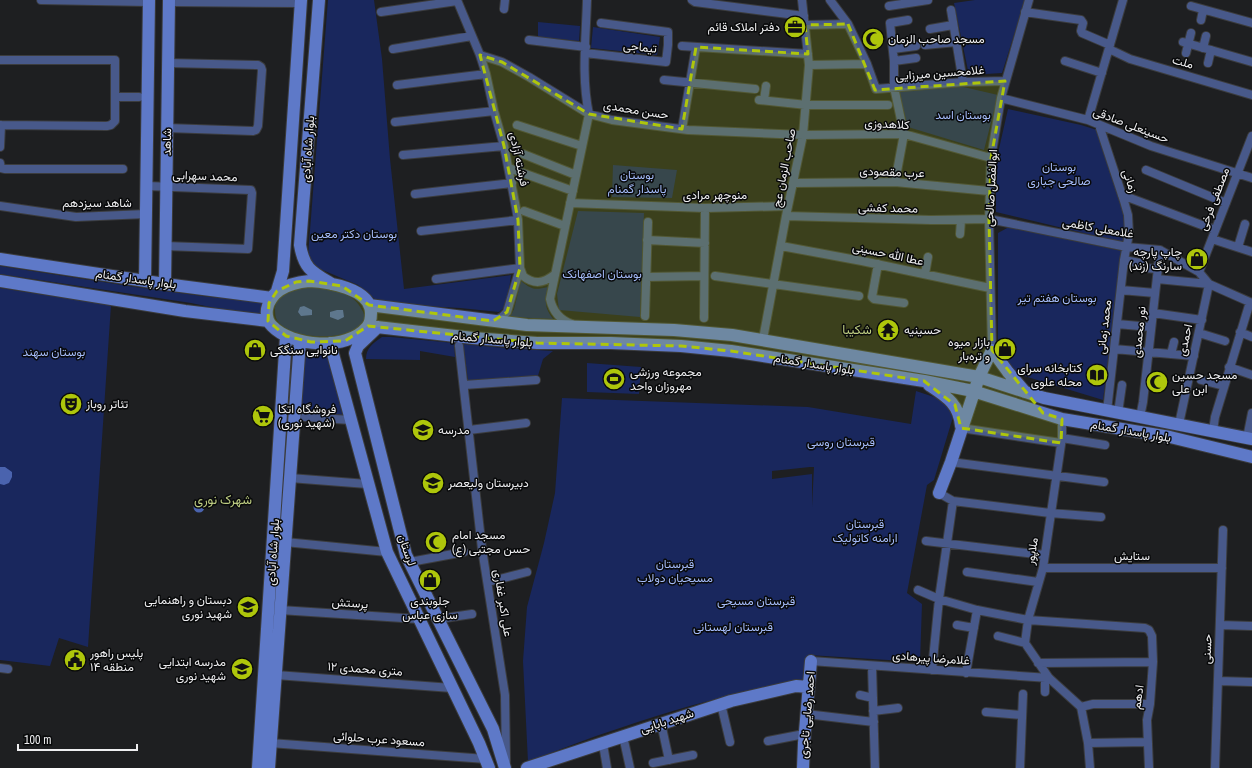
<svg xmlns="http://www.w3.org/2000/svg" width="1252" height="768" font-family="'Archivo Narrow',Vazirmatn,sans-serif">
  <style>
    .green { fill: #19275d; fill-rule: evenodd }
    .water { fill: #4a63ae }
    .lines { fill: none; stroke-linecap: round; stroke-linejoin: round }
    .street-casing { stroke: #3b3c3e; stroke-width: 10 }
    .secondary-casing { stroke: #3b3c3e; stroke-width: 14 }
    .street { stroke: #48598a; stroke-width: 8 }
    .secondary { stroke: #5e79c8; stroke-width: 12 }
    .marked { fill: #aec60b; fill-opacity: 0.2; stroke: #aec60b; stroke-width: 3; stroke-dasharray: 8 5; stroke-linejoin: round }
    .labels { text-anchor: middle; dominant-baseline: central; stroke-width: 3; stroke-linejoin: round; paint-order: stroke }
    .poi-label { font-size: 12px; fill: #eeeef0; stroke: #08090a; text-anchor: start }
    .street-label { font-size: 12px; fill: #eeeef0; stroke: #08090a }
    .park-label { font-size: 12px; fill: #a5bcfa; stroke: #08090a }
    .neighbourhood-label { font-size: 13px; fill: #becd82; stroke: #08090a }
  </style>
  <rect width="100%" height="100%" fill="#1e1f21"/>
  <path class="green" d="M328,0H374L382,59L390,159L404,289L511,275L507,305L499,312L460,308L423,306L376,300L358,285L313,266L308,256Z
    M975,0H1025L1002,73L969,75L954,3Z
    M538,22L580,26L579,41L538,37Z
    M593,27L660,37L657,55L591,48Z
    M955,85L998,95L984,150L908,127L898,89Z
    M1008,109L1081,125L1100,131L1126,217L1125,243L996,212V162Z
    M613,165L677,170L672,198L612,197Z
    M578,211L644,213L640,317L559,310L557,294Z
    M1009,227L1122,251L1103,400L1014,373L1007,364L998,342V233Z
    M0,266L135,287L210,297L258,301L265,306L263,318L191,303L0,274Z
    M521,281C532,290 535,290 548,287C545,302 544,307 553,319L510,317L514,309Z
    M318,287C334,289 354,293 362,310C365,314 365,320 362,324C349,342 288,340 277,320C275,317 275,312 275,308C277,289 303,288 318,287Z
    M0,288L111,305L88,647L59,638L50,666L0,660Z
    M382,337H391L454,343L455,357L420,351V360L366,359C366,348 373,343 382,337Z
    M463,344L503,348L553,351L543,359L537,379L471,384L468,380Z
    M310,353H321L330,357L347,416L296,414L302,358Z
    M587,363L641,367L639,394L587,392Z
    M916,391L943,400L953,417L934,480L927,485L907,593L922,604L920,662L809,655L806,680C743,690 681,707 620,728C589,738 558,750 528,762L523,661L527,607L544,543L555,493L562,398L808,407L911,424ZM810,467H814L812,507V474L772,479V471Z"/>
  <path class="water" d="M304,306L312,310V315L301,316L298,312L300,307Z
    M337,310H343L344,317L338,320L330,317V312Z
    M5,467L12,472V477L9,483L4,485L0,484V467Z
    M193.5 507a5.5 5.5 0 1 1 11 0a5.5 5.5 0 1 1-11 0Z"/>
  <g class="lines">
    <g class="street-casing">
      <path id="street" d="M41,0L149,2
        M457,0L480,55L486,74L494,111L504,146L516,208L518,220L520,268L507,312L502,317L494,321
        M692,0L695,2L804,16
        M830,0L848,24L867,64L876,89L963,82L1005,81
        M169,2L301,3
        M889,6L928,0
        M1191,6L1252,23
        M504,9L505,0
        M951,10L963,82
        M381,12L457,1
        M1025,12L1081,20L1083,23L1081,31L1082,33L1110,45
        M1201,20L1203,10
        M805,25L848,24
        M930,29L953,25
        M529,40L586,47
        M1183,42L1252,62
        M925,45L956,42
        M682,46L808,54
        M1203,48L1206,36
        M393,49L472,36
        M893,49L916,46
        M1109,49L1130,59L1252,95
        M585,53L666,62L668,45V32L601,23
        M1186,53L1191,33
        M480,55L502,62L529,77L589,114L612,120L688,130L803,135L904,134L991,158
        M0,60H115V121L111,125L107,126L0,125
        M894,61L916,58
        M1065,61L1102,73
        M1208,63L1211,50
        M809,65L867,64
        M664,80L755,89
        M397,85L486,74
        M115,97H139
        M1001,98L1088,120L1151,146L1252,178
        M759,100L807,105H888
        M764,100L766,86
        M1088,120L1123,0
        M395,122L494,111
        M517,125L582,146
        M1099,125L1124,201L1128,215L1129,234L1124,260L1107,411
        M167,128L253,131L256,130L258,126L262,70L261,67L258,65L168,63
        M682,129L696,47
        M0,147L1,125
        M523,154L576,175
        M403,155L504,146
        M0,163L1,168L5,169H123
        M509,168L573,191
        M1146,170L1226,203
        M895,182L904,134L894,87V61L890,23L908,20
        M794,183L895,182L989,191
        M147,186L251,190L252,193L248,249L165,246
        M415,194L512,183
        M1122,195L1215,230
        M570,203L705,208L788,206
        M0,206L76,217L146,214
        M524,211L565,226
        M786,216L931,220L989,219L1127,247L1160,250L1199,272L1209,284L1252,303
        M421,231L518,220
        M960,234L961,220
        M1212,239L1252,252
        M647,240L705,243
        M781,246L862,261L990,288
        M1238,247L1245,224
        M1124,260L1140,263L1144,268L1158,269
        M878,264L872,297L874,299L904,303
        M520,268L523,276C534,285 544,283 554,275
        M1199,272L1252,136
        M925,274L928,257
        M715,276L859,296
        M646,277L704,276
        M436,279L520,268
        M1157,279L1209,284L1179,424
        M1121,290L1155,293
        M1153,313L1202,320
        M645,316L648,222
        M704,318L705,208
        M572,324C560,320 553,312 550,299L589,114C581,77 586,37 587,0
        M1117,324L1151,327
        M1240,332L1252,337
        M1199,333L1225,341
        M763,339L786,216L803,135L809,65L802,0
        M459,346L482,549L505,695L506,761
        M1114,349L1194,356
        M992,350L989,219L991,158L1001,98L1029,0
        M1171,354L1174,342
        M1229,367L1252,375
        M1201,380L1224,386
        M464,385L536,380
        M1118,413L1122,385
        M305,417L350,420
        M1140,417L1143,402L1160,250
        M1062,419V438L1043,568L1028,620L1025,643L1049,678L1081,707L1088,743L1090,768
        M961,428L1061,443
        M469,430L526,423
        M1213,431L1215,417L1250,302
        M1062,438L1105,445
        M1247,438L1252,413
        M951,462L1104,482
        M290,478L367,484
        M939,493L953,501L1050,513L1101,517
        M926,541L1044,555
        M285,542L387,552
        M410,562L464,552
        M1043,568H1222
        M967,572L1038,582
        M488,582L527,572
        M918,590L939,599L977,610L1028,620L1145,628L1149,630L1152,636L1153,662L1150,704L1147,720L1149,768
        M280,610L418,619
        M438,619L472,614
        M957,625L974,628
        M1220,625L1252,626
        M998,636L1025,643
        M811,661L1049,678
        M1038,663L1153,662
        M872,666L875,768
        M0,668L8,669
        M932,670L939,599L953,501
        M966,673L977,610
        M276,675L452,688
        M1218,681L1252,682
        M1045,692V678
        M860,695L873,698
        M721,704L730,742
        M1081,707L1093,704H1150
        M873,711L898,708
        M986,712L1022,715
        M806,714L874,722
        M661,723L669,760
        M623,736L630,768
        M768,741L804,734
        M270,743L486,759
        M1088,743L1148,742
        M603,744L607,768
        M653,763L693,755
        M1020,768L1023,694
        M1215,768L1223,530"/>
    </g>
    <g class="secondary-casing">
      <path id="secondary" d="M319,0L300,245C304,269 312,272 332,284
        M0,259L165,284L272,298
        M0,281L185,311L268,321
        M145,281L149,0
        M309,281C327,282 371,288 371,313C371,318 370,324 367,327C347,351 292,347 272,326C267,321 266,316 267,309C271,289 290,283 309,281Z
        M165,284L169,0
        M277,291L283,271L301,0
        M369,305L527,325L674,330L732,335L979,377L1044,398L1252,439
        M368,326L473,338L537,343H611L681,346L731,351L924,381L973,391L1062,419L1170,437L1252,457
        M378,327L358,346L355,353L406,555L493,729L505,768
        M330,343L387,552L479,743L489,768
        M929,385C947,397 959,404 961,426
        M939,493L951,462L979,377L992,350L1008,372L1025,392
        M258,768L286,336
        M269,768L300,341
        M527,768L731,701L796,686L809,687
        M803,768L804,743L811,661"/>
    </g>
    <use href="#street" class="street"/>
    <use href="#secondary" class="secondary"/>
  </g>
  <path class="marked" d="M848,24L875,90L1005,81L991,158L989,219L992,350L1043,413L1062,419L1061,443L961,428L955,405L924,381L731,351L681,346L537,343L368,326L345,341L311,342L286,336L268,321L269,303L277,291L296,282L309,281L342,286L369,305L493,321L507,312L520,268L518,220L504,146L480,55L502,62L589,114L682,129L696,47L808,54L805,25Z"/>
  <defs>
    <g id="office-disc" transform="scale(1.15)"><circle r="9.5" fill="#aec60b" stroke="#08090a"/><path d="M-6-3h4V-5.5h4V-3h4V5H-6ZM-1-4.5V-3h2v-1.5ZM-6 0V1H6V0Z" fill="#111"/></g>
    <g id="mosque-disc" transform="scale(1.15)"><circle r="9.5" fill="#aec60b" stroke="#08090a"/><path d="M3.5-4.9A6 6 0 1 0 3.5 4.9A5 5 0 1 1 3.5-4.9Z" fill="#111"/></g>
    <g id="shop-disc" transform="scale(1.15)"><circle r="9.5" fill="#aec60b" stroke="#08090a"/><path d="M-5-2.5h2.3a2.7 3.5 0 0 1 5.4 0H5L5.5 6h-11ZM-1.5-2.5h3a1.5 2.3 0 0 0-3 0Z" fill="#111"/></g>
    <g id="temple-disc" transform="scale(1.15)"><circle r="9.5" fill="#aec60b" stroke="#08090a"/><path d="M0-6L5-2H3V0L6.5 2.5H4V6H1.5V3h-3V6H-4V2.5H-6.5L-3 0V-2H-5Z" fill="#111"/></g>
    <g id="library-disc" transform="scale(1.15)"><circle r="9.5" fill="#aec60b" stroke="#08090a"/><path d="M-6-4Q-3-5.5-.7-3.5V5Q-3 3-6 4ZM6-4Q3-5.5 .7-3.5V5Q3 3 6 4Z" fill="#111"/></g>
    <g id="stadium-disc" transform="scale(1.15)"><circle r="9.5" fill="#aec60b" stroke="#08090a"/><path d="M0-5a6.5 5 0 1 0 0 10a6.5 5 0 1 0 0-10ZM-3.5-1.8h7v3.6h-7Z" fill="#111"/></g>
    <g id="theatre-disc" transform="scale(1.15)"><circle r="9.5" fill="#aec60b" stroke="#08090a"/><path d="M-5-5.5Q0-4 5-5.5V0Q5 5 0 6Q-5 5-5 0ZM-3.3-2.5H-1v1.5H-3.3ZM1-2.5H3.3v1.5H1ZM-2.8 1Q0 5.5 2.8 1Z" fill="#111"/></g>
    <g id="supermarket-disc" transform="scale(1.15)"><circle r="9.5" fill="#aec60b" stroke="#08090a"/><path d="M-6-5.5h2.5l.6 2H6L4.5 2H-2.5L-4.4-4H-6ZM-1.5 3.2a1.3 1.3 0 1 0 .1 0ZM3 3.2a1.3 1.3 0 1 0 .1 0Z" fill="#111"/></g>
    <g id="school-disc" transform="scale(1.15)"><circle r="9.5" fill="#aec60b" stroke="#08090a"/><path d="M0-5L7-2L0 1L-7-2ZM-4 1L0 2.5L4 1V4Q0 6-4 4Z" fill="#111"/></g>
    <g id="civic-disc" transform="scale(1.15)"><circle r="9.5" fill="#aec60b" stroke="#08090a"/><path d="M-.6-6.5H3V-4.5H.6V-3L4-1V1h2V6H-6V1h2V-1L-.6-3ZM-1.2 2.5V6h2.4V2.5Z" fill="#111"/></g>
  </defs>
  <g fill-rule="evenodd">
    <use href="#office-disc" x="795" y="27"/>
    <use href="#mosque-disc" x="873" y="39"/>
    <use href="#shop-disc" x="1197" y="259"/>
    <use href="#temple-disc" x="888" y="330"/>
    <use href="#shop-disc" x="1005" y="349"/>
    <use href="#shop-disc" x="255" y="350"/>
    <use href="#library-disc" x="1097" y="375"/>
    <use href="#stadium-disc" x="614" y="379"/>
    <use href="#mosque-disc" x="1157" y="382"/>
    <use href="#theatre-disc" x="71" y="404"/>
    <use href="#supermarket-disc" x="263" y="416"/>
    <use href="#school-disc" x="423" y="430"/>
    <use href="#school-disc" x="433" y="483"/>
    <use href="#mosque-disc" x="436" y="542"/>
    <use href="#shop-disc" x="430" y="580"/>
    <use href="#school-disc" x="248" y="607"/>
    <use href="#civic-disc" x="75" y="660"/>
    <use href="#school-disc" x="242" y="669"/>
  </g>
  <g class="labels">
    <g class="poi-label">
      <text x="780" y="27" text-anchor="end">دفتر املاک قائم</text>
      <text x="888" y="39">مسجد صاحب الزمان</text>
      <text x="1182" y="252" text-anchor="end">چاپ پارچه<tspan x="1182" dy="14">سارنگ (زند)</tspan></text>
      <text x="904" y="330">حسینیه</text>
      <text x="990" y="342" text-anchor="end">بازار میوه<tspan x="990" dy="14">و تره‌بار</tspan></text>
      <text x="270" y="350">نانوایی سنگکی</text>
      <text x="1082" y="368" text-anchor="end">کتابخانه سرای<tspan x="1082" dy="14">محله علوی</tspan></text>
      <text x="630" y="372">مجموعه ورزشی<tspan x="630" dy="14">مهروزان واحد</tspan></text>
      <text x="1172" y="375">مسجد حسین<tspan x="1172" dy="14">ابن علی</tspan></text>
      <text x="86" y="404">تئاتر روباز</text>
      <text x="278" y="409">فروشگاه اتکا<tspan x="278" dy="14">(شهید نوری)</tspan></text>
      <text x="438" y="430">مدرسه</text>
      <text x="448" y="483">دبیرستان ولیعصر</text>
      <text x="452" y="535">مسجد امام<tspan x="452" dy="14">حسن مجتبی (ع)</tspan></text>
      <text x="232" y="600" text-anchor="end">دبستان و راهنمایی<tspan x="232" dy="14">شهید نوری</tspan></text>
      <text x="430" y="601" text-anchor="middle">جلوبندی<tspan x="430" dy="14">سازی عباس</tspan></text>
      <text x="90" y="653">پلیس راهور<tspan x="90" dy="14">منطقه ۱۴</tspan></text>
      <text x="226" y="662" text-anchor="end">مدرسه ابتدایی<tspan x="226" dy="14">شهید نوری</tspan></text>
    </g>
    <g class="street-label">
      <text transform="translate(640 47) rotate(6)">تیماجی</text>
      <text transform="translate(1183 62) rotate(16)">ملت</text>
      <text transform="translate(940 73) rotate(-4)">غلامحسین میرزایی</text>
      <text transform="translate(636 110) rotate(9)">حسن محمدی</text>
      <text transform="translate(887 124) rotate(3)">کلاهدوزی</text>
      <text transform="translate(1131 125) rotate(21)">حسینعلی صادقی</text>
      <text transform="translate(167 142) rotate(-89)">شاهد</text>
      <text transform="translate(308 149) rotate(-86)">بلوار شاه آبادی</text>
      <text transform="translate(519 159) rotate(78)">فرشته آزادی</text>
      <text transform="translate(784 168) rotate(-79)">صاحب الزمان عج</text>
      <text transform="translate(892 172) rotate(2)">عرب مقصودی</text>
      <text transform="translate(205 176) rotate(2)">محمد سهرابی</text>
      <text transform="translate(1130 181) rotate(71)">زمانی</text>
      <text transform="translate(991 188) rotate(-87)">ابوالفضل صالحی</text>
      <text x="715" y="195">منوچهر مرادی</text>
      <text transform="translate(1214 199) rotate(-69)">مصطفی فرخی</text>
      <text x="97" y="203">شاهد سیزدهم</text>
      <text transform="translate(888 208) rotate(1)">محمد کفشی</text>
      <text transform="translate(1098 228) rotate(10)">غلامعلی کاظمی</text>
      <text transform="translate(888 254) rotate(12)">عطا الله حسینی</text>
      <text transform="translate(136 279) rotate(8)">بلوار پاسدار گمنام</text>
      <text transform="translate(1104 327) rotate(-83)">محمد زمانی</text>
      <text transform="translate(1139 332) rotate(-84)">نور محمدی</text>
      <text transform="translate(492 339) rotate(5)">بلوار پاسدار گمنام</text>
      <text transform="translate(1185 340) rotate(-78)">احمدی</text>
      <text transform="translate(814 364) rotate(9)">بلوار پاسدار گمنام</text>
      <text transform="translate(1131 431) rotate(10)">بلوار پاسدار گمنام</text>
      <text transform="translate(407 550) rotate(71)">لرستان</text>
      <text transform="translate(1032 551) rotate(-81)">ملاپور</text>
      <text transform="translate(273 552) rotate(-86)">بلوار شاه آبادی</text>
      <text x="1132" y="556">ستایش</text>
      <text transform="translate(350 603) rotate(4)">پرستش</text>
      <text transform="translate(503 603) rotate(81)">علی اکبر غفاری</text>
      <text transform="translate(1207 649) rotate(-88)">حسنی</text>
      <text transform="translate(931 658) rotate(4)">غلامرضا پیرهادی</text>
      <text transform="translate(365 669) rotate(4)">۱۲ متری محمدی</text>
      <text transform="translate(1138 697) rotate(-82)">ادهم</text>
      <text transform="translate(807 715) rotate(-85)">احمد رضایی تاجری</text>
      <text transform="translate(667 721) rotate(-18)">شهید بابایی</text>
      <text transform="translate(379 739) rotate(4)">مسعود عرب حلوائی</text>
    </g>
    <g class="park-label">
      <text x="963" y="115">بوستان اسد</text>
      <text x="1059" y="167">بوستان<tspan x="1059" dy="14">صالحی جباری</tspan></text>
      <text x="637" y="175">بوستان<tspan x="637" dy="14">پاسدار گمنام</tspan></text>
      <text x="354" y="234">بوستان دکتر معین</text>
      <text x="602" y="274">بوستان اصفهانک</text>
      <text x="1057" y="298">بوستان هفتم تیر</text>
      <text x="54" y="352">بوستان سهند</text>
      <text x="841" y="442">قبرستان روسی</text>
      <text x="865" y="524">قبرستان<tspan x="865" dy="14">ارامنه کاتولیک</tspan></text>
      <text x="675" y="564">قبرستان<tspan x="675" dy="14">مسیحیان دولاب</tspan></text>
      <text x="756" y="601">قبرستان مسیحی</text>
      <text x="733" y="627">قبرستان لهستانی</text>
    </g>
    <g class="neighbourhood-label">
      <text x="857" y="329">شکیبا</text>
      <text x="223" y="499">شهرک نوری</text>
    </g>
  </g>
  <path d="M18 744v6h119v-6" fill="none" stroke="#eeeef0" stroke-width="2"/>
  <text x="24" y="744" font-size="12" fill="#eeeef0" stroke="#08090a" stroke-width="3" paint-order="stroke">100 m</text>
</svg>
